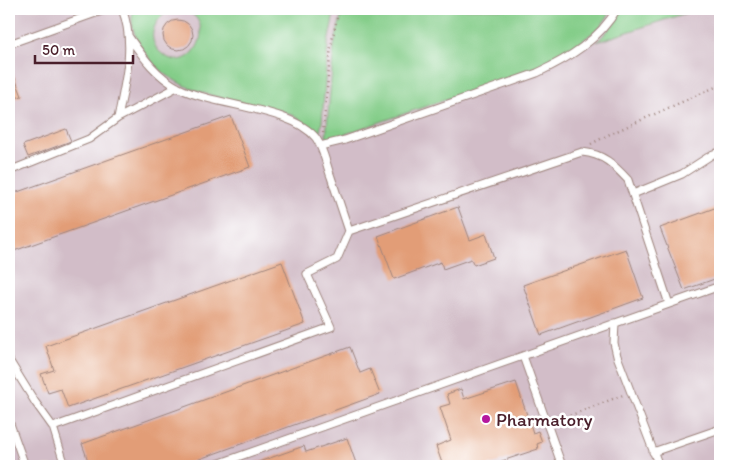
<svg xmlns="http://www.w3.org/2000/svg" width="729" height="475" font-family="Itim,sans-serif">
  <style>
    .industrial { fill: #d2bdc8 }
    .green { fill: #84cd89; stroke: #67765a; fill-rule: evenodd }
    .building { fill: #e29d77 }
    .lines { fill: none; stroke-linecap: round; stroke-linejoin: round }
    .lane-casing { stroke: #9d837c; stroke-width: 9 }
    .path { stroke: #9d837c; stroke-width: 2.5; stroke-dasharray: 1 4; stroke-linecap: butt }
    .lane { stroke: #fff; stroke-width: 7 }
    .poi-dot { fill: #b5179e; stroke: #fff; stroke-width: 2 }
    .labels { text-anchor: middle; dominant-baseline: central; stroke-width: 5; stroke-linejoin: round; paint-order: stroke }
    .poi-label { font-size: 19px; fill: #4a1f2b; stroke: #fff; text-anchor: start }
  </style>
  <rect width="100%" height="100%" fill="#fff"/>
  <filter id="ink" filterUnits="userSpaceOnUse"><feTurbulence type="fractalNoise" baseFrequency=".02" numOctaves="2"/><feDisplacementMap in="SourceGraphic" scale="10" xChannelSelector="R" yChannelSelector="G"/><feConvolveMatrix kernelMatrix="1 2 1 2 8 2 1 2 1" color-interpolation-filters="sRGB"/></filter>
  <filter id="wash" filterUnits="userSpaceOnUse"><feTurbulence type="fractalNoise" baseFrequency=".0096" numOctaves="4" result="noise"/><feDisplacementMap in="SourceGraphic" scale="20" xChannelSelector="R" yChannelSelector="G"/><feGaussianBlur stdDeviation="1.12" result="paint"/><feColorMatrix in="noise" values="0 0 0 0 0 0 0 0 0 0 0 0 0 0 0 0 0 1.4 0 .05"/><feComposite in="paint" operator="in"/></filter>
  <g filter="url(#wash)">
    <rect width="100%" height="100%" fill="#f0e7cc"/>
    <path class="industrial" d="M9,9H720V466H9Z"/>
    <path class="green" d="M134,9H335L328,43L322,122L319,136C311,129 301,119 292,115C282,110 269,109 258,106C212,96 166,90 140,45C134,35 129,21 134,9ZM171,10C225,6 196,83 161,53C145,39 154,18 171,10Z
      M343,9H613L601,26L561,58L529,71L331,139L326,137L334,46Z
      M622,9H698L597,42L612,26Z"/>
    <g id="blocks">
      <path class="building" d="M163 35a15 15 0 1 1 30 0a15 15 0 1 1-30 0Z
        M9,63L22,96L9,100Z
        M231,116L250,167L11,252L9,245V195Z
        M66,129L71,141L28,157L23,145Z
        M720,206V277L684,290L660,228Z
        M458,207L470,240L486,234L494,258L474,265L471,259L443,269L441,262L394,279L378,236Z
        M626,249L643,298L541,335L523,285Z
        M282,262L305,324L68,408L61,389L48,393L41,374L54,370L46,346Z
        M350,347L360,373L370,369L380,394L180,466H90L82,444Z
        M516,382L533,433L538,431L542,442L537,444L538,449L487,466H443L436,446L451,440L440,407L450,404L447,394L461,389L464,399Z
        M347,438L357,466H250V465L304,446L306,452Z"/>
    </g>
  </g>
  <g filter="url(#ink)">
    <use href="#blocks" fill-opacity="0" stroke="#9d837c" stroke-width="1"/>
    <g class="lines">
      <g class="lane-casing">
        <path id="lane" d="M129,37C143,57 156,76 179,88C216,107 291,107 316,138C324,150 326,164 331,177C337,195 343,213 349,231
          M9,44L107,9
          M118,118L177,87
          M320,146L345,140L537,73C569,58 599,40 617,9
          M9,171L89,139L118,118C125,82 136,44 122,9
          M633,194L682,174L713,154L720,152
          M615,323L614,343L617,356L659,466
          M523,356L562,466
          M9,360L35,402L53,427L65,466
          M9,421L25,466
          M53,427L331,327L307,274L337,259L349,231L582,152C604,154 614,165 628,180L669,304
          M653,452L720,429
          M212,466L720,286"/>
      </g>
      <path class="path" d="M323,133L331,45L339,9
        M591,144L610,134L720,85
        M556,421L623,395"/>
      <use href="#lane" class="lane"/>
    </g>
  </g>
  <circle class="poi-dot" cx="486" cy="419" r="5"/>
  <g class="labels">
    <g class="poi-label">
      <text x="496" y="419">Pharmatory</text>
    </g>
  </g>
  <rect width="729" height="475" fill="none" stroke="#fff" stroke-width="30"/>
  <path d="M35 55v8h98v-8" fill="none" stroke="#4a1f2b" stroke-width="2.5"/>
  <text x="42" y="55" font-size="15" fill="#4a1f2b" stroke="#ffffff" stroke-width="4" paint-order="stroke">50 m</text>
</svg>
